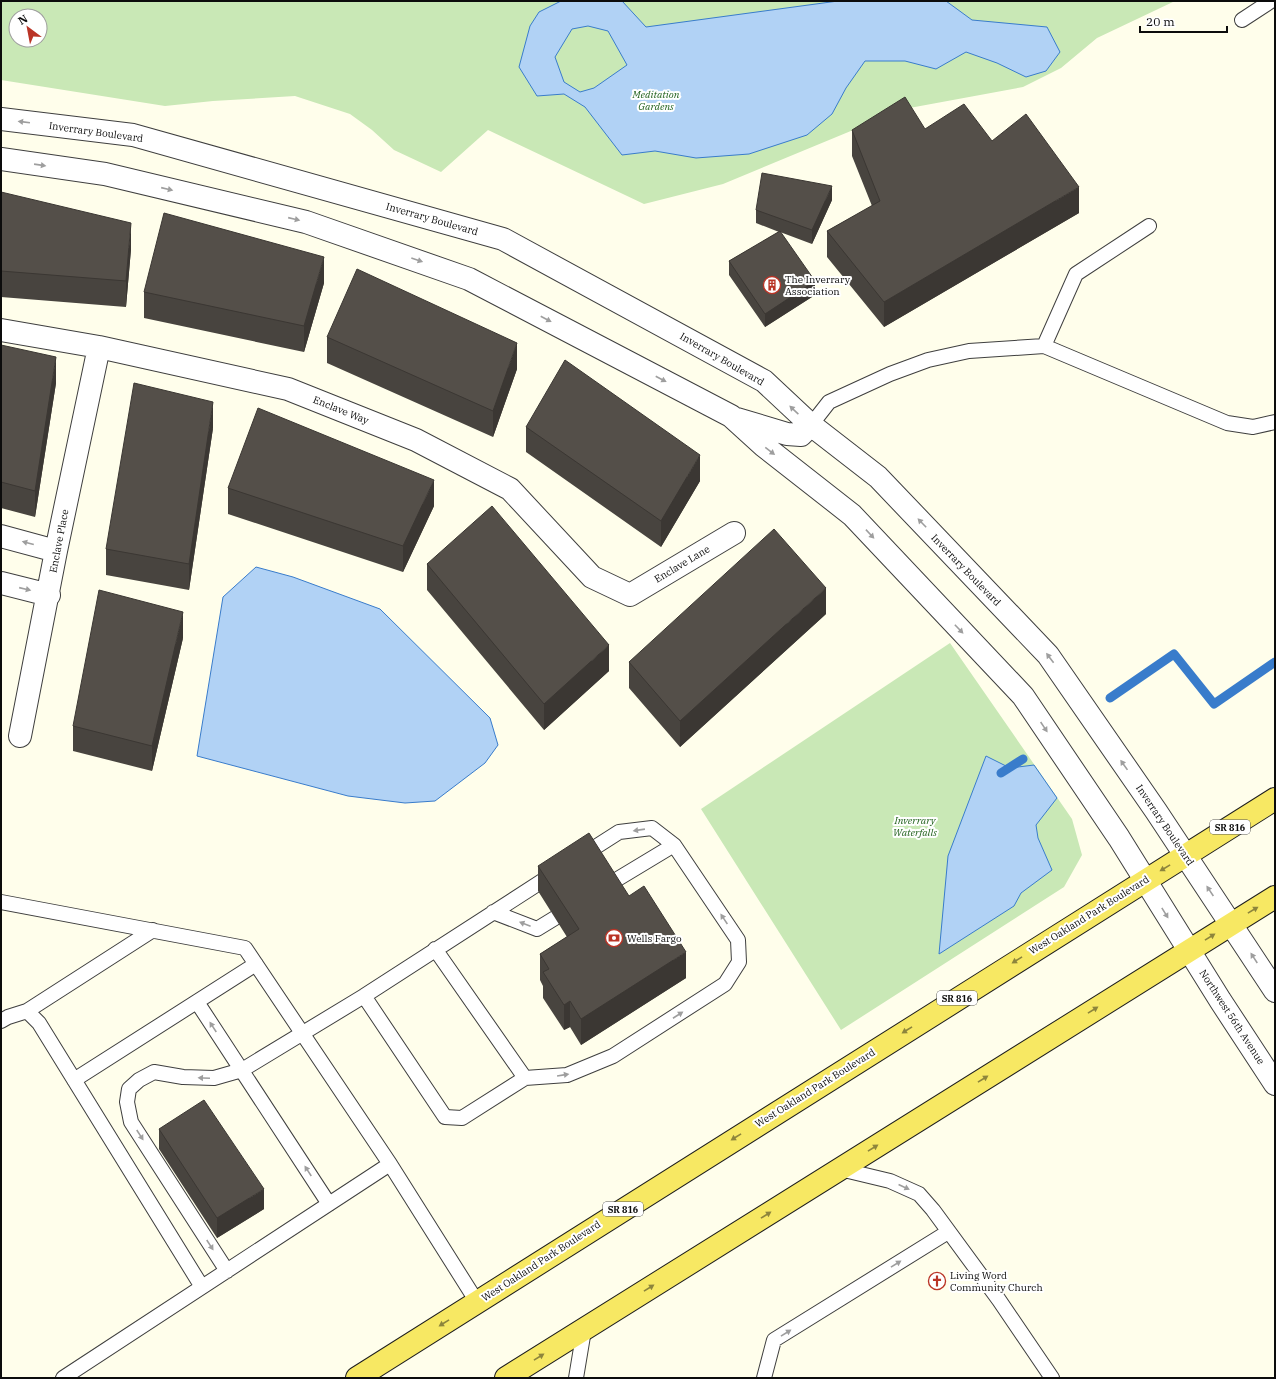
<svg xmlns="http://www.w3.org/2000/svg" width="1276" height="1379" font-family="'IBM Plex Serif',serif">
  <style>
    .green { fill: #c9e8b6; fill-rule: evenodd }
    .water { fill: #b1d2f5; stroke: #397ccb; fill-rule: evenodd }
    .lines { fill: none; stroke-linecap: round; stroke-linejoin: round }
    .stream { stroke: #397ccb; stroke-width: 9 }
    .service-casing { stroke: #3f3f3f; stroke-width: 16 }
    .minor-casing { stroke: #3f3f3f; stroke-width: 24 }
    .tertiary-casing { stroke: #3f3f3f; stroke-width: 24 }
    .primary-casing { stroke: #1d1d1d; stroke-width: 24 }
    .service { stroke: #fff; stroke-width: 14 }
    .minor { stroke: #fff; stroke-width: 22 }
    .tertiary { stroke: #fff; stroke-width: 22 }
    .primary { stroke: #f7e863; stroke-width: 22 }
    .wall { fill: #48443f }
    .shaded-wall { fill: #3b3733 }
    .building { fill: #544f49; stroke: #3b3733 }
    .oneway { fill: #9e9e9e }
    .oneway2 { fill: #8d853c }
    .labels { text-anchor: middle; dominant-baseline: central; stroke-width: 4; stroke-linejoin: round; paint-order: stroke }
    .shield { fill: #fff; stroke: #555; stroke-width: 1 }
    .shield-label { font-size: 9px; font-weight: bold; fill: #0c0c0c }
    .park-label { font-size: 10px; font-style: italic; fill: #22621e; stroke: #fff }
    .street-label { font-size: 10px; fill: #0c0c0c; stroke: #fff }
    .poi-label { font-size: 10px; fill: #0c0c0c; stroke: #fff; text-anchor: start }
  </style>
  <rect width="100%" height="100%" fill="#fffeeb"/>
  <path class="green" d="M1,1H1175L1097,38L1061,68L1023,87L904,109L723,184L644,204L488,130L441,172L394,150L372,130L350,114L295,96L213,101L165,106L1,80ZM16,16H40V40H16Z
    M950,643L1072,819L1082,855L1064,887L841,1030L701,809Z"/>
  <path class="water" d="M561,1H622L646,27L838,1H946L972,20L1047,27L1060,52L1046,71L1026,77L997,63L966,52L936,69L905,61H865L846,88L832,114L807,135L749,154L696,158L655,151L622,155L585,107L564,94L537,96L519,67L530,26L539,12ZM588,26L608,31L627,65L594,88L580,92L564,82L555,57L572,29Z
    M256,567L293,577L380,609L490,718L498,745L485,763L435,801L405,803L348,796L197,756L223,597Z
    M986,756L1010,768L1034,765L1057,798L1036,825L1038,838L1052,870L1021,893L1014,906L939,954L948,856Z"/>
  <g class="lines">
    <path class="stream" d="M1110,698L1174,654L1214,704L1275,662
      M1001,773L1023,759"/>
    <g class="service-casing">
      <path id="service" d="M1242,20L1271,1
        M1044,346L1076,274L1149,226
        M811,425L829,402L890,374L928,360L969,351L1044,346L1227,423L1253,427L1275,422
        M606,886L674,845
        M1,902L245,948L390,1164L477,1302
        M493,912L537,929L555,918
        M435,949L525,1078
        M364,996L445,1117L462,1118L525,1078L567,1075L613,1056L725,984L739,962L738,940L674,845L652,828L619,832L583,855
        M197,1002L329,1204
        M27,1011L153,930
        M1,1021L8,1017L27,1011L39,1023L202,1287
        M74,1080L256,964
        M840,1169L890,1181L919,1194L933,1210L999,1300L1052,1378
        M227,1271L131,1122L127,1102L129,1089L139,1080L154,1072L183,1077L214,1078L242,1070L364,996L553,874
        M63,1378L390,1164
        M576,1378L584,1330
        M764,1378L774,1340L948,1232"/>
    </g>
    <g class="minor-casing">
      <path id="minor" d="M1,330L99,347L288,389L416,440L510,489L592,577L630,595L734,533
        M1,536L56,551
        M1,583L49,595
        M20,736L56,551L99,347"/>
    </g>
    <g class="tertiary-casing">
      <path id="tertiary" d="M1,119L133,135L503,239L764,381L811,425L878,477L1048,655L1156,811L1275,991
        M1,159L105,174L306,222L469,279L731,416L764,446L852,515L1023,696L1119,838L1220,1000L1275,1084
        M737,419L787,434L801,435L811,425"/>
    </g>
    <g class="primary-casing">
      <path id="primary" d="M357,1378L1275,799
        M506,1378L1275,897"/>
    </g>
    <use href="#service" class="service"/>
    <use href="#minor" class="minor"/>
    <use href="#tertiary" class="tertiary"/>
    <use href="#primary" class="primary"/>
  </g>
  <path class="wall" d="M925,129L1079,213L884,327L827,257V231L872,206L852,156V130Z
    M1,192L131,249L126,307L1,297Z
    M832,200L812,244L780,232L815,295L765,327L729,275V261L779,232L756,223V210Z
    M324,283L304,352L144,318V292Z
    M327,337L517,369L493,437L327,363Z
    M1,345L56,383L35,517L1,508Z
    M526,427L700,481L661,547L526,452Z
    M213,428L189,590L106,575V549Z
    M228,488L434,506L403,572L228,514Z
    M427,564L609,671L544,730L427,590Z
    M826,614L680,747L629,688V662Z
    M183,638L152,771L73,751V726Z
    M538,866L629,896L686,978L581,1045L570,1027L564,1030L543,998V986L540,980V954L567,937L538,891Z
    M159,1129L264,1209L217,1238L159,1149Z"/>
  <path class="shaded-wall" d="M832,186V200L812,244V230Z
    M1079,187V213L884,327V302Z
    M131,223V249L126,307V281Z
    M324,257V283L304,352V326Z
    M815,281V295L765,327V314Z
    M517,343V369L493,437V411Z
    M56,357V383L35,517V491Z
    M213,402V428L189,590V564Z
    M700,455V481L661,547V521Z
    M434,480V506L403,572V546Z
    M826,588V614L680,747V721Z
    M183,612V638L152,771V746Z
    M609,645V671L544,730V704Z
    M686,952V978L581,1045V1019Z
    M570,1001V1027L564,1030V1005Z
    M264,1189V1209L217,1238V1218Z"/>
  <path class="building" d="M905,97L925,129L964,104L992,141L1026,114L1079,187L884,302L827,231L880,201L852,130Z
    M762,173L832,186L812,230L756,210Z
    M1,192L131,223L126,281L1,271Z
    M164,213L324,257L304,326L144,292Z
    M780,231L815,281L765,314L729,261Z
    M357,269L517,343L493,411L327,337Z
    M1,345L56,357L35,491L1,482Z
    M565,360L700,455L661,521L526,427Z
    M134,383L213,402L189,564L106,549Z
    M258,408L434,480L403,546L228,488Z
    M492,506L609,645L544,704L427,564Z
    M774,529L826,588L680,721L629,662Z
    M99,590L183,612L152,746L73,726Z
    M589,833L629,896L644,886L686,952L581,1019L570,1001L564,1005L543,972L549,969L540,954L579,929L538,866Z
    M204,1100L264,1189L217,1218L159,1129Z"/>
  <defs><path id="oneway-solid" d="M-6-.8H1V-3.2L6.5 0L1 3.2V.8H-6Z"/></defs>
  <g class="oneway">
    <use href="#oneway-solid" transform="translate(24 122) rotate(-173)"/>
    <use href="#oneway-solid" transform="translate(40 165) rotate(8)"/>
    <use href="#oneway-solid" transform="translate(167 189) rotate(13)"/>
    <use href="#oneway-solid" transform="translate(294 219) rotate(13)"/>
    <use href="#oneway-solid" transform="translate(417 260) rotate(19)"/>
    <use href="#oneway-solid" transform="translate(546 319) rotate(28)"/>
    <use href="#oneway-solid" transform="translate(661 379) rotate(28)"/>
    <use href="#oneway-solid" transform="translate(794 410) rotate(-137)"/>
    <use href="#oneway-solid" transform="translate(770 451) rotate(38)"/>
    <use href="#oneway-solid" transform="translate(922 523) rotate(-134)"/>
    <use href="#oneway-solid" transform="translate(870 534) rotate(47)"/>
    <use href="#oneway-solid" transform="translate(28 543) rotate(-165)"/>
    <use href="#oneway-solid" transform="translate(25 589) rotate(13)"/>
    <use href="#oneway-solid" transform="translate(959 629) rotate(46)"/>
    <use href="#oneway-solid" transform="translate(1050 658) rotate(-127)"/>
    <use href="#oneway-solid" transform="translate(1044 727) rotate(56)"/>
    <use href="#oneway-solid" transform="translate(1124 765) rotate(-125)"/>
    <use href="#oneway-solid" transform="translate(639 830) rotate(172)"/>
    <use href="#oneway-solid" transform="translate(1210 891) rotate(-124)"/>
    <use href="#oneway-solid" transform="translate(1165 913) rotate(58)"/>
    <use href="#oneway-solid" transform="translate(724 919) rotate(-124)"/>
    <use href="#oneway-solid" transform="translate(525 924) rotate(-159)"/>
    <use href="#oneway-solid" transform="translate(1254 958) rotate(-123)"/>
    <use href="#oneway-solid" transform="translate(678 1015) rotate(-33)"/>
    <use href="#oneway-solid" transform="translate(213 1027) rotate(-123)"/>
    <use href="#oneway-solid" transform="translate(563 1075) rotate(-9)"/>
    <use href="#oneway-solid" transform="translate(204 1078) rotate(-178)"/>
    <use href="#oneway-solid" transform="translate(140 1135) rotate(57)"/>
    <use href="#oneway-solid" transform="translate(308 1171) rotate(-123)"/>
    <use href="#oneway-solid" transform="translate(904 1187) rotate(25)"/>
    <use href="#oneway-solid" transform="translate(210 1245) rotate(57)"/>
    <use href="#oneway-solid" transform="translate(896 1264) rotate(-32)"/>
    <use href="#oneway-solid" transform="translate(786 1333) rotate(-32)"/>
  </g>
  <g class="oneway2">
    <use href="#oneway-solid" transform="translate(1165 868) rotate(149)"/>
    <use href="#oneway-solid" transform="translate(1253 910) rotate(-31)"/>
    <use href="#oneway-solid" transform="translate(1210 937) rotate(-32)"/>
    <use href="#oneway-solid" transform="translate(1017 960) rotate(148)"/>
    <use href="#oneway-solid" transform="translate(1093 1010) rotate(-32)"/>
    <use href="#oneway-solid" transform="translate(907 1030) rotate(148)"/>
    <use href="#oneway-solid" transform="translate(983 1079) rotate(-32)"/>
    <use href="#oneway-solid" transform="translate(736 1137) rotate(148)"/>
    <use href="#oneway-solid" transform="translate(873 1148) rotate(-32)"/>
    <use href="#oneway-solid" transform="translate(766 1215) rotate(-32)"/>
    <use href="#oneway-solid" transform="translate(649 1288) rotate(-32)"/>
    <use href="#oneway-solid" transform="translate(444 1323) rotate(148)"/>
    <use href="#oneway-solid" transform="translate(539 1357) rotate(-32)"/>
  </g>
  <defs>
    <g id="building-ring" transform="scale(0.9)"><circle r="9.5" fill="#fff" stroke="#ba3426" stroke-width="1.5"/><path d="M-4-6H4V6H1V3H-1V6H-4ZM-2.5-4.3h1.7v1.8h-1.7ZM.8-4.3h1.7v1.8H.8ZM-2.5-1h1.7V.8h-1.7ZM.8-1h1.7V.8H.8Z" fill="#ba3426"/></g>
    <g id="bank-ring" transform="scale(0.9)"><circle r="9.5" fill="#fff" stroke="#ba3426" stroke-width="1.5"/><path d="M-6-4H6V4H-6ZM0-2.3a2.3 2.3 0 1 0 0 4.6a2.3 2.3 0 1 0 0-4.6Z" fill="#ba3426"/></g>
    <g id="church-ring" transform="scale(0.9)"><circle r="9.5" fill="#fff" stroke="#ba3426" stroke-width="1.5"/><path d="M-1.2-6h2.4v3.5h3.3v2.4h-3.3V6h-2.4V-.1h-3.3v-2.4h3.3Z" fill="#ba3426"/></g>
  </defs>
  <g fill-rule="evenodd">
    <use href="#building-ring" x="772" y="285"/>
    <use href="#bank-ring" x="614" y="938"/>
    <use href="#church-ring" x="937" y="1281"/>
  </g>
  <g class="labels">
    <g class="shield">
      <rect x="1210" y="820" width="40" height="14" rx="3"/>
      <rect x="937" y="991" width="40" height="14" rx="3"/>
      <rect x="603" y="1202" width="40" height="14" rx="3"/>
    </g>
    <g class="shield-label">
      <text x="1230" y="827">SR 816</text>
      <text x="957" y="998">SR 816</text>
      <text x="623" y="1209">SR 816</text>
    </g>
    <g class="park-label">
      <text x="656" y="94">Meditation<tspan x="656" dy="12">Gardens</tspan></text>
      <text x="915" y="820">Inverrary<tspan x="915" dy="12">Waterfalls</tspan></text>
    </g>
    <g class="street-label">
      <text transform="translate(96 132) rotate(8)">Inverrary Boulevard</text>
      <text transform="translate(432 219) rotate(16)">Inverrary Boulevard</text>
      <text transform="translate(722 359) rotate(30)">Inverrary Boulevard</text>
      <text transform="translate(341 410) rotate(22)">Enclave Way</text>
      <text transform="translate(59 541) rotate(-79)">Enclave Place</text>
      <text transform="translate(682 564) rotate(-31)">Enclave Lane</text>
      <text transform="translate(966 570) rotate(46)">Inverrary Boulevard</text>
      <text transform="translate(1165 825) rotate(56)">Inverrary Boulevard</text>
      <text transform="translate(1089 915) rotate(-32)">West Oakland Park Boulevard</text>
      <text transform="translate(1232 1017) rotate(57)">Northwest 56th Avenue</text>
      <text transform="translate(815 1088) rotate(-32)">West Oakland Park Boulevard</text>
      <text transform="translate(541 1261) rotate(-33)">West Oakland Park Boulevard</text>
    </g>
    <g class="poi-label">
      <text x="785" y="279">The Inverrary<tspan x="785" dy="12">Association</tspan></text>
      <text x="627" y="938">Wells Fargo</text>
      <text x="950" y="1275">Living Word<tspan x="950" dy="12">Community Church</tspan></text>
    </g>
  </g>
  <rect width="1276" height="1379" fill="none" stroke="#0c0c0c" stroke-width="4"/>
  <g transform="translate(28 28) rotate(328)"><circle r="19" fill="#ffffff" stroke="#9e9e9e"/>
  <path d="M0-3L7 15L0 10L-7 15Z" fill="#ba3426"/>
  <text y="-6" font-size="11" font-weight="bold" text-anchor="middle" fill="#0c0c0c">N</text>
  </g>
  <path d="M1140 26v6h87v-6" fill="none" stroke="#0c0c0c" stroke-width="2"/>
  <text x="1146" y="26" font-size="12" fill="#0c0c0c" stroke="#ffffff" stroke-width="3" paint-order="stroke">20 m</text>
</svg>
